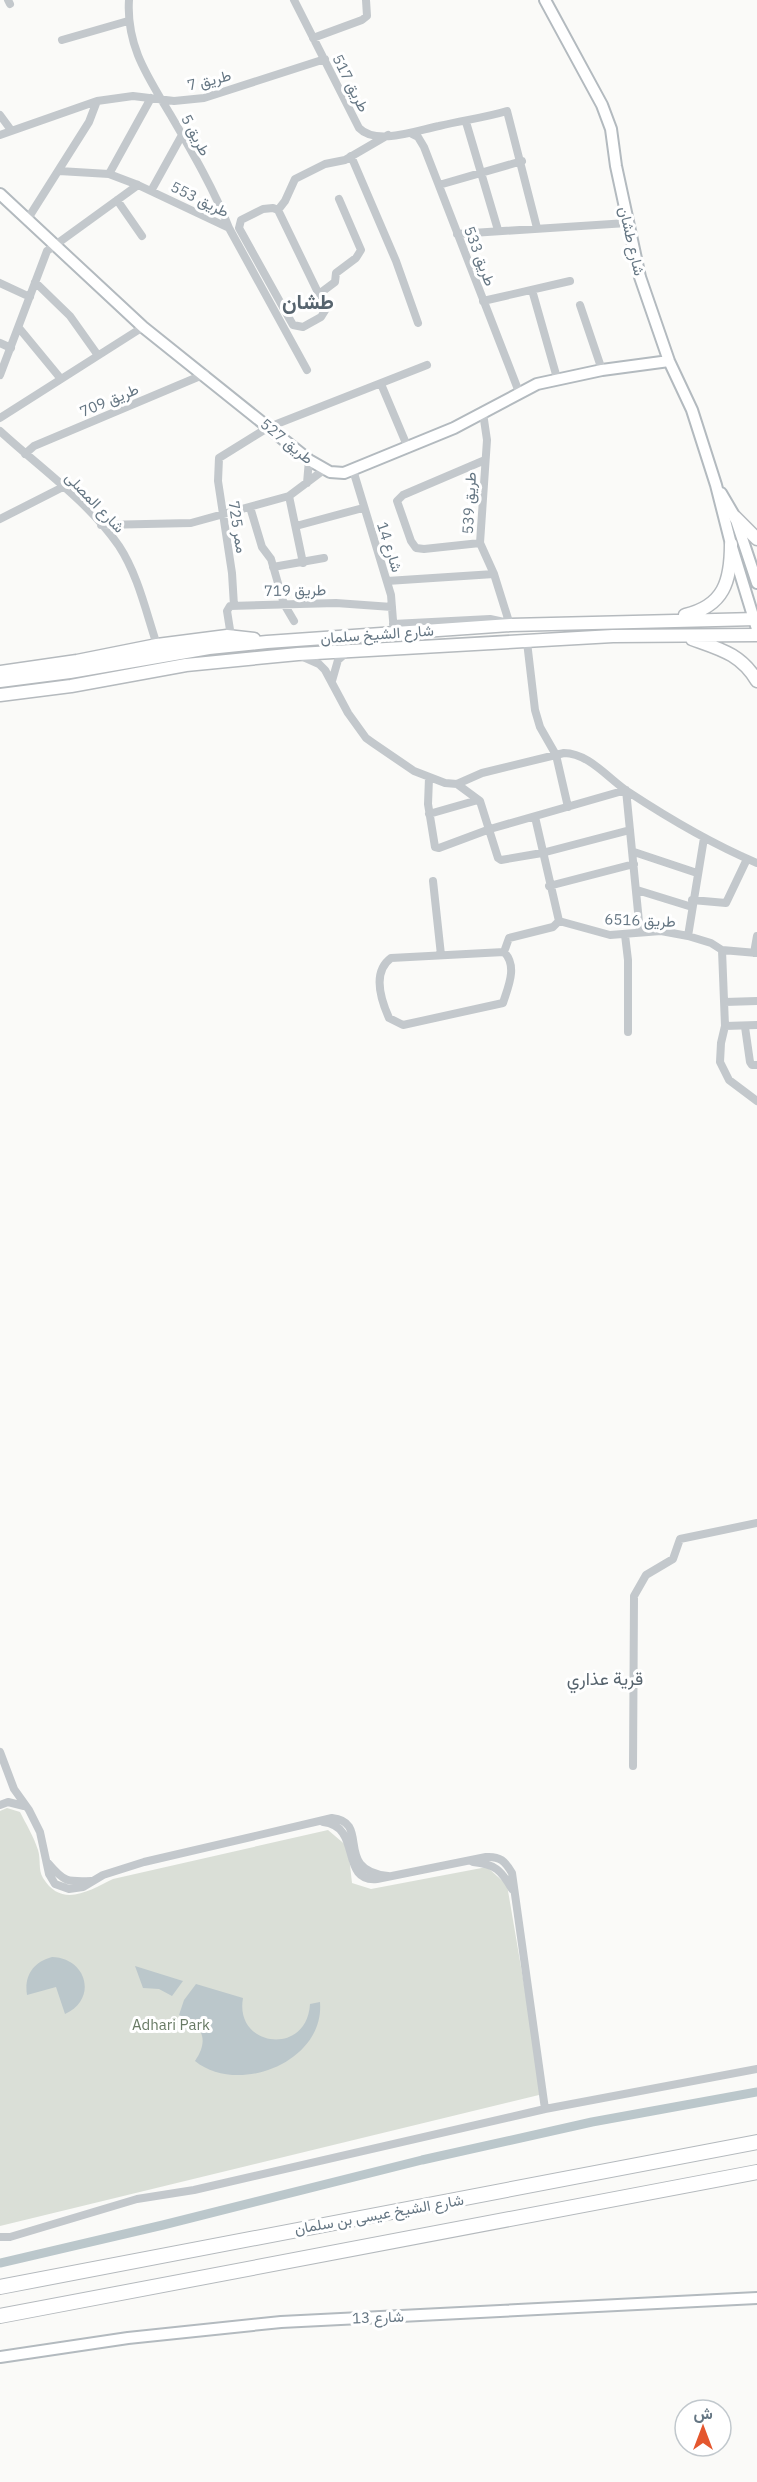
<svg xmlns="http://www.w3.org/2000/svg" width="757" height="2482" font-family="'IBM Plex Sans',Vazirmatn,sans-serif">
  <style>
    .green { fill: #dadfd7 }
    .water { fill: #bbc7cb }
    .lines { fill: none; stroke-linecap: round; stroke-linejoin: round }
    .canal { stroke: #bbc7cb; stroke-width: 9 }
    .secondary-casing { stroke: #b3babf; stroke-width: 14 }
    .primary-casing { stroke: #b5babe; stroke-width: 15 }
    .highway-casing { stroke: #b4b9bd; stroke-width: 16 }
    .street { stroke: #c3c8cc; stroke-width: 8 }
    .secondary { stroke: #fff; stroke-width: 10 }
    .primary { stroke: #fff; stroke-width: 12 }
    .highway { stroke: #fff; stroke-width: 14 }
    .labels { text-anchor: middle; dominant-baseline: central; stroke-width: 6; stroke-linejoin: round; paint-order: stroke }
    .street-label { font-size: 15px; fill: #657683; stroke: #fff }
    .park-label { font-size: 15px; fill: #687a64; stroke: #fff }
    .quarter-label { font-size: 18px; fill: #57646e; stroke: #fff }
    .district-label { font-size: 21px; font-weight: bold; fill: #57646e; stroke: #fff }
  </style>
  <rect width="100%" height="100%" fill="#fafaf8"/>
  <path class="green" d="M7,1808L20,1812C26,1824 34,1837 38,1850C41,1859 38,1870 43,1878C62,1909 90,1890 113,1879L328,1830L348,1847L352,1883L371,1889L487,1867L507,1885L542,2090L539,2095L0,2226V1811Z"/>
  <path class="water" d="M52,1957C87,1958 98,1999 65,2014L56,1987L27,1995C24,1976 33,1962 52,1957Z
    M135,1966L183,1981L172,1996L159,1989L143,1988Z
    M196,1984L243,1998C234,2047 307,2057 310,2004L320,2002C325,2062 238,2096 195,2061C210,2039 202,2025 179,2015L184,2000Z"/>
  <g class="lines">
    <path class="canal" d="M0,2263L163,2225L422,2160L592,2122L757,2092"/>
    <g class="secondary-casing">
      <path id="secondary" d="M545,0L602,105L611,129L616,166L640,277L669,361L692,410L716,485L731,544L757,629
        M0,194L143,327L309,460L330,472L344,473L454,428L537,384L602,370L669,361
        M721,493L735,517L757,583
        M0,2357L128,2338L281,2322L757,2298"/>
    </g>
    <g class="primary-casing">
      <path id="primary" d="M735,517L757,539
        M685,615C724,606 731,581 731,544
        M692,639C720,649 741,654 757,681
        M0,672L77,661L157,645L227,636L254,639
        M0,681L70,672L209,648L267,642L510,625L757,619
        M0,695L71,686L186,665L298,654L613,636L757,635"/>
    </g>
    <g class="highway-casing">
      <path id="highway" d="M0,2287L757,2142
        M0,2316L757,2172"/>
    </g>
    <path class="street" d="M8,0L10,4
      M129,0C126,46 148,77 170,114C191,150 214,189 229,228
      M294,0L359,128C376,146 418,130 439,126C463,120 484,118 507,111L537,228
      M313,38L362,20L367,16L366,0
      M62,40L128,21
      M0,115L11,130
      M466,122L498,230
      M412,134L418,137L424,147L519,392
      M0,135L97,101
      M351,156L396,261L418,323
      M59,171L109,174L138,185L229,228L307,370
      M109,174L151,98
      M439,185L522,161
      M151,191L182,135
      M117,200L142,236
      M273,208L278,210L326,309L321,317L303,327L293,325L289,318L239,228L241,220L263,209Z
      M278,210L285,201L295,179L325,164L345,160L388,135
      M27,220L89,122L97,101L133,96L174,101L204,98L325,59
      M457,234L627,223
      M35,282L70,316L97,354
      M0,283L30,297
      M532,290L557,378
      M319,294L335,282L336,273L356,258L361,250L339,199
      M483,301L570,281
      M580,305L602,370
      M19,328L61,379
      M0,343L11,348
      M0,375L47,251L138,185
      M381,384L408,448
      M483,413L487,440L480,543L494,574L510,625
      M0,418L143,327
      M0,431C39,467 88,501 119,546C138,575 146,612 157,645
      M25,454L34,446L205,374
      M353,470L391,595L394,633
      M307,483L309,460
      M289,496L303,563
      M250,507L262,547L271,559L284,604L294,621
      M0,519L63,487
      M101,525L191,523L289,496L325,469
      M296,526L363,508
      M480,543L424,549L416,548L411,541L397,501L403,495L485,460
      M273,567L324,558
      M387,581L494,574
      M234,606L232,573L218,481L219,458L269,427L427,365
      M393,624L490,619L504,622
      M231,636L227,611L230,606L336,603L392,607
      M527,642L535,710L540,727L556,755L568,807
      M301,656L319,664L325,670L348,713L366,738L373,743L414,771L445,783L457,784L480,801L498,858L501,860L542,853L630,830
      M332,681L338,660L347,652
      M429,778L428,804L435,847L439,848L490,829L626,790L640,932
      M457,784L482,773L564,753C588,753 608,778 627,791C668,818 712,844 757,863
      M429,814L478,800
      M535,817L559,921L610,935L661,931L688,936L711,943L722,950L757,953
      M634,852L697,873
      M433,881L441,955
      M549,886L634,864
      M637,890L692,907
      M692,900L726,903L747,859
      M625,935L628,960V1032
      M688,936L704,838
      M722,950L725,1026L721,1043L720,1062L729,1080L757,1101
      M504,952C518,966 508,987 503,1003L403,1025L389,1018C380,998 372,972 391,958L504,952L509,938L553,927L559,921
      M754,953L757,936
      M725,1002L757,1001
      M725,1026L757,1025
      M745,1027L750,1062L752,1065H757
      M0,1752L14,1789L29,1810L40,1832L49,1874L55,1884L69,1889L83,1887L103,1875L144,1862L332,1818C372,1822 332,1870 388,1876
      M633,1766L634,1596L646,1575L673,1559L680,1539L757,1523
      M0,1805L8,1802L24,1806
      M323,1822C363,1826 339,1883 377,1879L486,1857C500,1856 505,1861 512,1873L545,2109
      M473,1862C495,1864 501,1870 512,1889
      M48,1863C64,1882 67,1882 91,1881
      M0,2237H10L137,2199L194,2190L545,2109L757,2069"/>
    <use href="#secondary" class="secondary"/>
    <use href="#primary" class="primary"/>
    <use href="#highway" class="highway"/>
  </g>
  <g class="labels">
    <g class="street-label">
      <text transform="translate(209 80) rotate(-14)">طريق 7</text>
      <text transform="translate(351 83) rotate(63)">طريق 517</text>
      <text transform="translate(196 135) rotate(62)">طريق 5</text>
      <text transform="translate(200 199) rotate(26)">طريق 553</text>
      <text transform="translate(632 241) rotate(77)">شارع طشان</text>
      <text transform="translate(480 256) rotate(69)">طريق 533</text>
      <text transform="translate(109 400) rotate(-23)">طريق 709</text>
      <text transform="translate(287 441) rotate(39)">طريق 527</text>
      <text transform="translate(95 502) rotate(46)">شارع المصلى</text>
      <text transform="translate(469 503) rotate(-87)">طريق 539</text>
      <text transform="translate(238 527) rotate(81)">ممر 725</text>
      <text transform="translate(390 547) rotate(72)">شارع 14</text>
      <text transform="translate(295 590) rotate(-1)">طريق 719</text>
      <text transform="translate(377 634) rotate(-4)">شارع الشيخ سلمان</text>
      <text transform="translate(640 920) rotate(2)">طريق 6516</text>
      <text transform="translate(379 2214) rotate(-10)">شارع الشيخ عيسى بن سلمان</text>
      <text transform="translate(378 2317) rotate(-2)">شارع 13</text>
    </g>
    <g class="park-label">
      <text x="171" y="2024">Adhari Park</text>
    </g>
    <g class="quarter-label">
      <text x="605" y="1678">قرية عذاري</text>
    </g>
    <g class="district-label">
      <text x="308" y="301">طشان</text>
    </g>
  </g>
  <g transform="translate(703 2428)"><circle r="28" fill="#ffffff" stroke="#c1c8cd" stroke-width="1.5"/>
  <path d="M0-4.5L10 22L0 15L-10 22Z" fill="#e4572e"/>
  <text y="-9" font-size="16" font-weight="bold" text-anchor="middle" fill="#657683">ش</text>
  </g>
</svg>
